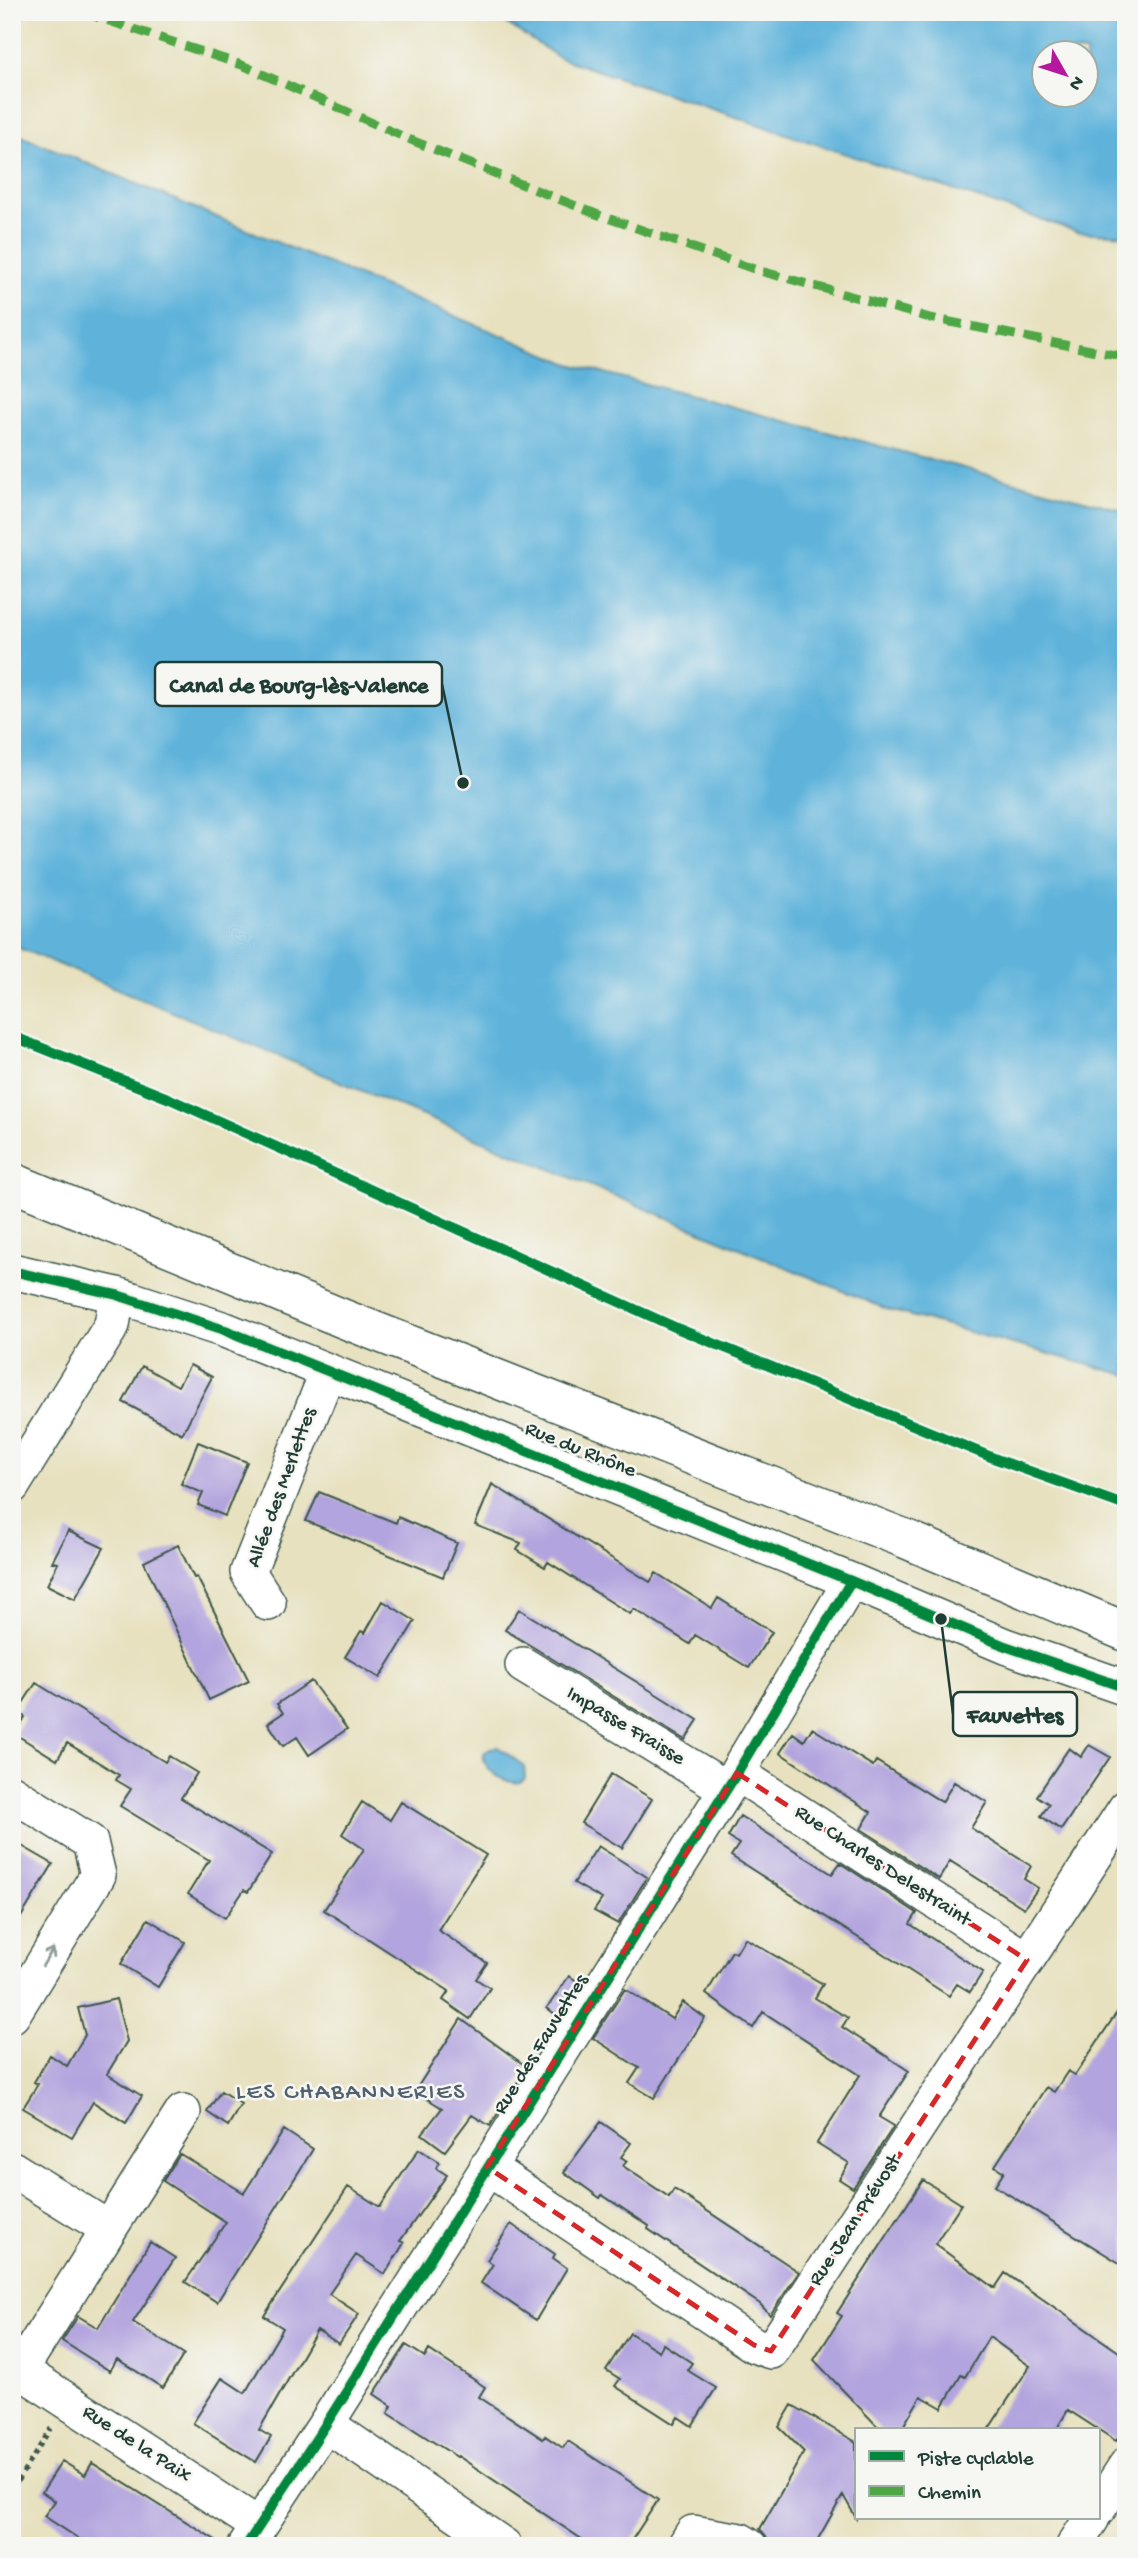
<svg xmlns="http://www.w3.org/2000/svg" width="1138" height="2558" font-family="'Gochi Hand',sans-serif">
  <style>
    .water { fill: #5fb3db; stroke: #3f7888; stroke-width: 2; fill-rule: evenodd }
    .building { fill: #b2a4de }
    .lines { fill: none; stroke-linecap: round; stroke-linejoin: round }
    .minor-casing { stroke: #3d5649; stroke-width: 38 }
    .major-casing { stroke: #3d5649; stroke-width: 41 }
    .path { stroke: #3d5649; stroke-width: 4.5; stroke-dasharray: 5 5; stroke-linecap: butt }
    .minor { stroke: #fff; stroke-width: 35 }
    .major { stroke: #fff; stroke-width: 38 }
    .quiet { stroke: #4fa644; stroke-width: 9; stroke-dasharray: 18 9; stroke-linecap: butt }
    .cycleway-casing { stroke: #f6f6f2; stroke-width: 15 }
    .cycleway { stroke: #00873e; stroke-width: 10 }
    .oneway { stroke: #8f9e9a }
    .marked { fill: none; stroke: #d62828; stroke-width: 5; stroke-dasharray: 14 9; stroke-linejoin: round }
    .labels { text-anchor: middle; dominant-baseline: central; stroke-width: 5; stroke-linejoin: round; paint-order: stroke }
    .street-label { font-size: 21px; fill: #1f3d34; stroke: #f6f6f2 }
    .quarter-label { font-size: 24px; letter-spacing: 2px; fill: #526170; stroke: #f6f6f2 }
    .leader { fill: none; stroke: #1f3d34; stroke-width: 2.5 }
    .callout-dot { fill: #1f3d34; stroke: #f6f6f2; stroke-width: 2.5 }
    .callout { fill: #f6f6f2; stroke: #1f3d34; stroke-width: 2.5 }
    .callout-label { font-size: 23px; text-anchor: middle; font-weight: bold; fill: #1f3d34 }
  </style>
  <rect width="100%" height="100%" fill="#f6f6f2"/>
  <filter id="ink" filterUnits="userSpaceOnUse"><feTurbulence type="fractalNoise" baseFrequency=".0143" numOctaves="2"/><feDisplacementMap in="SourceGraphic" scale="14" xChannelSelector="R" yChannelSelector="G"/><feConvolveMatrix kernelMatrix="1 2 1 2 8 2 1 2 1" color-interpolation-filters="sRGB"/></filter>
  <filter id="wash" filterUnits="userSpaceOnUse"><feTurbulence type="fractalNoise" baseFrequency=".00686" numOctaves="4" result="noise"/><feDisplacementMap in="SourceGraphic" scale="28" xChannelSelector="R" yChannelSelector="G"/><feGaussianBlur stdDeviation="1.57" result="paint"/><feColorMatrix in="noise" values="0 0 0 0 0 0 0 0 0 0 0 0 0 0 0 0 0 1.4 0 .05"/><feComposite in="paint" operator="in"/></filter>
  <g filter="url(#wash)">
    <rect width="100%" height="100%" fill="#e7e1bf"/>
    <path class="water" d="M489,12H1126V235L1078,232L560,58ZM1044,52H1086V94H1044Z
      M12,132L570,364L1126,511V1375L889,1310L12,945Z
      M498,1747L524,1766L525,1778L520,1782C505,1785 481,1769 484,1753L490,1748Z"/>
    <g id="blocks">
      <path class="building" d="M190,1365L212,1377L182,1434L123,1402L142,1366L178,1386Z
        M198,1442L247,1462L225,1516L198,1505L203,1493L181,1484Z
        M492,1484L650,1582L656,1573L712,1608L718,1598L772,1632L749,1668L695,1635L690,1644L634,1609L630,1614L548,1562L545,1567L517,1550L521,1543L475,1525Z
        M319,1492L396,1523L398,1517L457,1543L443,1577L306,1521Z
        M68,1531L104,1548L75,1599L47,1585L58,1563L52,1562Z
        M178,1545L194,1578L197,1577L249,1681L209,1700L144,1562Z
        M383,1601L415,1621L380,1678L345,1657L361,1631L365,1633Z
        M519,1609L698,1720L685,1740L505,1630Z
        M311,1681L347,1729L309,1755L297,1737L283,1746L268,1723L283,1713L277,1704Z
        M36,1683L165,1762L169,1756L197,1773L181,1798L272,1854L248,1892L244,1890L225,1918L188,1894L209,1860L120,1806L131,1789L116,1780L119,1775L67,1743L57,1760L15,1734L25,1717L17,1712Z
        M812,1728L873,1766L876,1761L942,1802L954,1782L987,1802L971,1828L1031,1866L1024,1879L1038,1888L1024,1908L950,1861L939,1879L861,1829L871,1812L780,1753L793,1733L804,1741Z
        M1089,1745L1110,1757L1061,1830L1041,1816L1049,1804L1037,1796L1069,1748L1081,1757Z
        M611,1774L652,1799L622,1848L581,1823Z
        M362,1802L390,1820L401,1802L486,1855L438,1930L487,1963L476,1979L490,1988L470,2019L443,2000L449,1991L324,1910L364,1849L342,1834Z
        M740,1816L832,1874L840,1863L917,1913L910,1924L983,1972L970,1992L957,1984L949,1996L731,1856L739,1844L728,1837Z
        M20,1845L53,1864L12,1932V1859Z
        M598,1846L647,1877L618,1924L594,1911L602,1899L574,1883Z
        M148,1919L185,1942L158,1987L121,1964Z
        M745,1938L823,1984L815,1998L848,2018L842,2027L909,2071L879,2117L894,2126L853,2188L839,2179L849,2163L817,2143L860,2075L763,2012L753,2028L706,1994L732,1951L736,1953Z
        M569,1976L580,1983L559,2017L547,2008Z
        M625,1989L672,2019L683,2002L705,2018L654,2098L629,2083L639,2068L593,2038Z
        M116,1999L127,2041L107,2074L142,2096L126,2123L93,2102L72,2137L23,2108L38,2084L34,2082L50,2055L67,2066L85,2035L78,2008Z
        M1126,1999V2267L995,2186L1004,2172L995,2166L1046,2087L1054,2092L1068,2071L1075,2075Z
        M461,2019L527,2067L490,2126L472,2115L445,2151L422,2134L442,2108L415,2091Z
        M221,2091L241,2104L228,2126L207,2112Z
        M601,2122L631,2143L621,2157L627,2161L623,2166L669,2197L674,2189L799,2272L770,2315L760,2304L648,2229L649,2226L602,2195L600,2198L564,2172Z
        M284,2130L313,2149L217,2302L185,2282L226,2222L163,2181L180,2154L244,2193Z
        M419,2149L440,2163L436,2168L447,2175L400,2241L404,2243L385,2274L356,2255L329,2294L359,2314L339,2344L317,2330L259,2430L271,2437L256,2462L193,2423L222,2378L245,2393L283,2328L264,2316L348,2187L380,2207Z
        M923,2180L961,2204L935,2244L995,2288L1005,2273L1126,2357V2426L1116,2441L1068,2410L1056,2430H988L1030,2366L989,2337L965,2377L961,2375L942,2408L921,2396L901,2430H881L814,2360L842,2316L837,2313Z
        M511,2224L555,2254L553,2258L567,2268L536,2320L481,2283L493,2264L487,2260Z
        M150,2242L175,2258L133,2322L184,2354L163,2388L117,2359L110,2371L62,2341L78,2316L98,2328Z
        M630,2333L659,2351L663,2344L692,2363L687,2370L716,2388L692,2426L678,2417L674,2424L615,2386L620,2379L606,2370Z
        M406,2345L425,2357L429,2350L485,2387L479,2397L543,2439L545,2436L563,2448L568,2441L658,2500L628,2546H592L458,2456L457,2457L388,2413L392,2406L374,2394Z
        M792,2405L856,2442V2518L843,2495L814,2546H769L766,2536L760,2529L804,2452L779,2427Z
        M62,2461L85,2475L92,2463L225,2546H90L44,2516L55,2501L42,2492Z"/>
    </g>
  </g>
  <g filter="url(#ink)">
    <use href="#blocks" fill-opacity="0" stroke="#3d5649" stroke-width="2"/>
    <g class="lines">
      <g class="minor-casing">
        <path id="minor" d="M12,1271L117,1295L225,1330L851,1581L1005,1646L1126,1688
          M12,1486L112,1325L117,1295
          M268,1603L248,1572L328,1371
          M523,1665L727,1789
          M737,1773L1027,1960
          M12,1793L90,1842L98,1875L12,2015
          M487,2167L754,2345L771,2351L1126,1808
          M12,2169L109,2229L20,2370
          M109,2229L183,2112
          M12,2365L259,2526
          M326,2424L504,2546
          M1098,2509L1126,2466
          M246,2546L326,2424L737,1773L851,1581
          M685,2546L693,2533L741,2541L749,2546
          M1074,2546L1092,2518"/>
      </g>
      <g class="major-casing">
        <path id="major" d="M12,1182L344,1319L906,1539L1126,1632"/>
      </g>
      <path class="path" d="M12,2490L51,2428"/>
      <use href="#minor" class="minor"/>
      <use href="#major" class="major"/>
      <path class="quiet" d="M82,12L242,65L411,140L596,214L757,270L930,318L1126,357"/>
      <g class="cycleway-casing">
        <path id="cycleway" d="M12,1036L170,1099L679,1329L996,1459L1126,1506
          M12,1271L117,1295L225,1330L851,1581L1005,1646L1126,1688
          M246,2546L326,2424L737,1773L851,1581"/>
      </g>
      <use href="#cycleway" class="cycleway"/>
    </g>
    <defs><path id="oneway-shaft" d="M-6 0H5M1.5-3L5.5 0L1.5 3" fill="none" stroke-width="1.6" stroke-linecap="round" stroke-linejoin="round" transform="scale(1.75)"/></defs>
    <use class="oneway" href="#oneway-shaft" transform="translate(48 1957) rotate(-58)"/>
  </g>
  <path class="marked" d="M737,1773L1027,1960L771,2351L754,2345L487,2167Z"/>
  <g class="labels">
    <g class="street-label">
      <text transform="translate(580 1451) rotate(22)">Rue du Rhône</text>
      <text transform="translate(283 1488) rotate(-70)">Allée des Merlettes</text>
      <text transform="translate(625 1727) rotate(31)">Impasse Fraisse</text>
      <text transform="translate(882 1867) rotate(33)">Rue Charles Delestraint</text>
      <text transform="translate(542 2045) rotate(-58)">Rue des Fauvettes</text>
      <text transform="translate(856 2221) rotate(-57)">Rue Jean Prévost</text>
      <text transform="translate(136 2445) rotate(33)">Rue de la Paix</text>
    </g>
    <g class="quarter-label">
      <text x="351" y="2093">LES CHABANNERIES</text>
    </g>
  </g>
  <path class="leader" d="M463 783L442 684M941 1619L953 1714"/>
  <g class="callout-dot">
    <circle cx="463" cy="783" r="7"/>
    <circle cx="941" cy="1619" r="7"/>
  </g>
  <g class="callout">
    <rect x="155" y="662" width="287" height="44" rx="7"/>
    <rect x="953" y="1692" width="124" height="44" rx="7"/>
  </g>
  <g class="callout-label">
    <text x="299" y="692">Canal de Bourg-lès-Valence</text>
    <text x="1015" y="1722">Fauvettes</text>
  </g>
  <rect width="1138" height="2558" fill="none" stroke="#f6f6f2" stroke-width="42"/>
  <rect x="855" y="2428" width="245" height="91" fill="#f6f6f2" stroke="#a0aca6" stroke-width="2"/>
  <rect x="869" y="2451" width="35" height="10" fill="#00873e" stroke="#a0aca6" stroke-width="2"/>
  <text x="918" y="2464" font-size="21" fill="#1f3d34">Piste cyclable</text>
  <rect x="869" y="2486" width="35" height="10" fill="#4fa644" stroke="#a0aca6" stroke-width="2"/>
  <text x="918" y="2498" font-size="21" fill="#1f3d34">Chemin</text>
  <g transform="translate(1065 74) rotate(129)"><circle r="33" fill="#f6f6f2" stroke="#a0aca6" stroke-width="2"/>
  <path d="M0-5L12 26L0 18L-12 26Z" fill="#b5179e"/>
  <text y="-10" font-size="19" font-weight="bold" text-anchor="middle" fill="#1f3d34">N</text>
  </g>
</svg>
